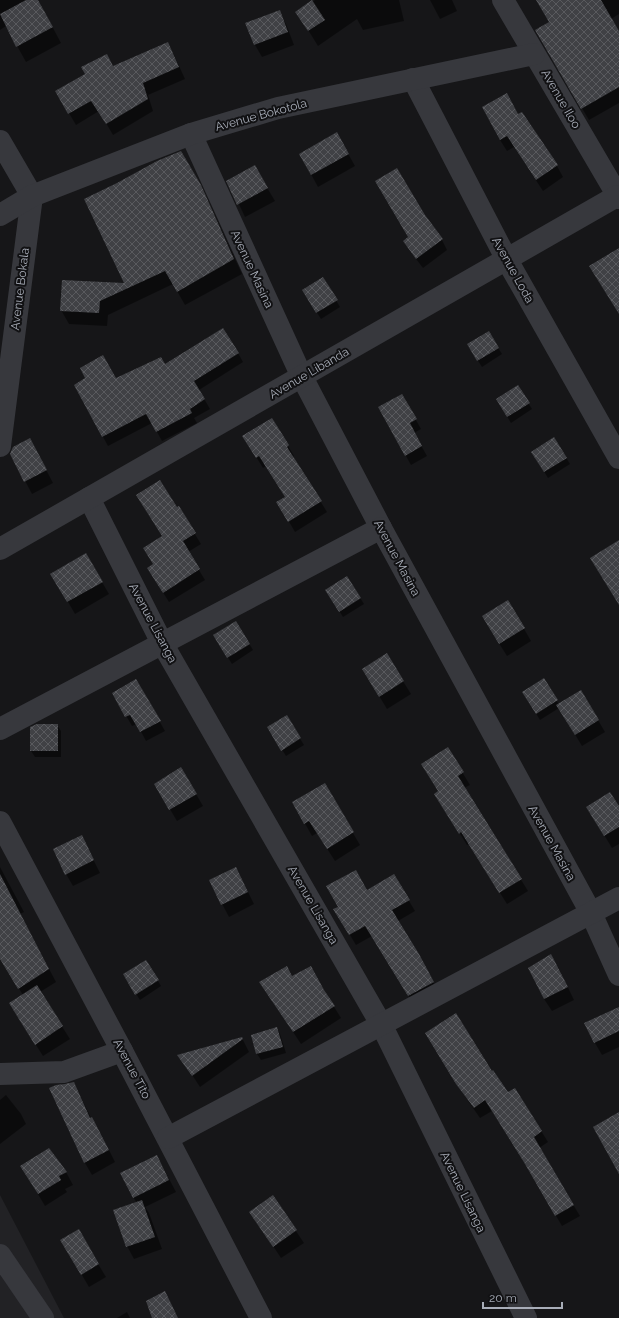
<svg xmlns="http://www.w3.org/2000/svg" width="619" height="1318" viewBox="0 0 619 1318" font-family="Raleway,sans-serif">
  <defs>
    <pattern id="building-cross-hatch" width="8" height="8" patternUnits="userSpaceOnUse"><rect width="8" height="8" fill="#404145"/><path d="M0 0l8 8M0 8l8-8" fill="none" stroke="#595a5e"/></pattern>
  </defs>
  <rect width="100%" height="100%" fill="#161618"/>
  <polygon fill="#222225" points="0,1195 64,1318 0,1318"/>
  <g fill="#0007">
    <polygon points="0,0 38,0 61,43 26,62 6,26 0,30"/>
    <polygon points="315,0 399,0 404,21 363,30 357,19 318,46 297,12"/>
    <polygon points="430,0 452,0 457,11 440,19"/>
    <polygon points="537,0 619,0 619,14 611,19 619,33 619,103 589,120 536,30 550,22"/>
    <polygon points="279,11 286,24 294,45 262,57 255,45 247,24"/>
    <polygon points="168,43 174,55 185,79 148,95 153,111 113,135 99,111 76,125 56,91 87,74 113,67"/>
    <polygon points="518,115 557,166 563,177 543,191 514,147 507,151 500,140"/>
    <polygon points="337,134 355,166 318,187 300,154"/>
    <polygon points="181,152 208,201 242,274 185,305 173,284 108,315 107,326 69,324 61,310 126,284"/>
    <polygon points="254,166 275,201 245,217 228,181"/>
    <polygon points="424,216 442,240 447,250 423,268 410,251 410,237"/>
    <polygon points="323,278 340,307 321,319 303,291"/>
    <polygon points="488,332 502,354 482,367 468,345"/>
    <polygon points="238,353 243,362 199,390 210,409 194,418 197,423 162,441 152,423 108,446 75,386 116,379"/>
    <polygon points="518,387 532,409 511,423 497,400"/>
    <polygon points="402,395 421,429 414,433 427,456 411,465 379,408"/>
    <polygon points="272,419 294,456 293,457 327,512 295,532 284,513 286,498 266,466 263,468 250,447"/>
    <polygon points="554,438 570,464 548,478 532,452"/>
    <polygon points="30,439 53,483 32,494 11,454"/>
    <polygon points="178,507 201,544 188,552 205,580 169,602 154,578 154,564 176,508"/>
    <polygon points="86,555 109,594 75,614 52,574"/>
    <polygon points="347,577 364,604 343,617 326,590"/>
    <polygon points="508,601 531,641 507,656 490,629"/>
    <polygon points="236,622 253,650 232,664 214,635"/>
    <polygon points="386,654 411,694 387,709 370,681"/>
    <polygon points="136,680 165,731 146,741 137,724 132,726 113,693"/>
    <polygon points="544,680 559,705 598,720 605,732 582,746 559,708 540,720 523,692"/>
    <polygon points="286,716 304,745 286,756 268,727"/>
    <polygon points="57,725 61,731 61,757 35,757 31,751"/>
    <polygon points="448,749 470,785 464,788 528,891 507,904 469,844 467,845 443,806 439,792"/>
    <polygon points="155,784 196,794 203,806 177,821"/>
    <polygon points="324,784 360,845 335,861 317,833 312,836 293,802"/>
    <polygon points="619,808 619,844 612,848 595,820"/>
    <polygon points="88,849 100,873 73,886 66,874"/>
    <polygon points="0,867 24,912 20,914 56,982 40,992 70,1039 43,1056 10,1004 23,995 0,958"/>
    <polygon points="394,876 415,911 398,921 425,966 439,993 415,1006 372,936 356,945 335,910"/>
    <polygon points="242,880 254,904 229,917 210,881"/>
    <polygon points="146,961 161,986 140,1000 124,975"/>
    <polygon points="558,967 574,1000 552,1011 544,999"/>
    <polygon points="292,977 326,994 341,1018 301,1044 268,994"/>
    <polygon points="619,1013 619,1047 602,1055 595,1043"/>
    <polygon points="277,1028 280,1034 286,1053 261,1060 257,1054 252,1035"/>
    <polygon points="242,1038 249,1052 200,1087 179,1055"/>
    <polygon points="432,1044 491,1073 507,1093 515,1089 548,1142 539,1148 580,1216 562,1226 532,1175 492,1111 480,1118 464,1095"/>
    <polygon points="74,1083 92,1120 70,1127"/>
    <polygon points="6,1095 21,1114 26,1124 0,1144 0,1100"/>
    <polygon points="101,1134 115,1162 92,1175 85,1163 72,1135"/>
    <polygon points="49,1150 66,1172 73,1185 65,1189 67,1192 45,1206 29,1179"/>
    <polygon points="157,1156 176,1192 145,1207 149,1213 162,1249 134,1259 127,1246 137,1203 133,1197"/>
    <polygon points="273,1197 304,1243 281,1258 251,1213"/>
    <polygon points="78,1231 106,1277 89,1287 62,1241"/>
    <polygon points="127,1312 130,1318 117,1318"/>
  </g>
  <g fill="url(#building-cross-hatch)">
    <polygon points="26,0 38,0 53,27 16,47 0,14"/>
    <polygon points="312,0 325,20 308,31 295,12"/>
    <polygon points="536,0 601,0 619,31 619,87 581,109 535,30 549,22"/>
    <polygon points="280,10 288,32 254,45 245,23"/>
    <polygon points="168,42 179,67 143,83 148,99 106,124 91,101 68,114 55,91 85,74 81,67 107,54 113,66"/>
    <polygon points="507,93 518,114 522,112 558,165 536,180 507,136 500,140 482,107"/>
    <polygon points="337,132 349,154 311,175 299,154"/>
    <polygon points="181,151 201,185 234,259 177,292 165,271 100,301 99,313 60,311 62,280 124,283 84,199 117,183 157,161"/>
    <polygon points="255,165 268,188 237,205 226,181"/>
    <polygon points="397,168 425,215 443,239 416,259 403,241 408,237 375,181"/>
    <polygon points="619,248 619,314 589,266"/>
    <polygon points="323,277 338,300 316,313 302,290"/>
    <polygon points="223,328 239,353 194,381 205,399 190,409 192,413 156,432 146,414 102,437 74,385 85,378 80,368 103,355 116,378 161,357 165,364"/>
    <polygon points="489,331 499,348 477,361 467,344"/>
    <polygon points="518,385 530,403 507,417 496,399"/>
    <polygon points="402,394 417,419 410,423 422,446 405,456 378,407"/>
    <polygon points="272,418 289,445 287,447 322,501 288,522 276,502 285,497 259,456 256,458 242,436"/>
    <polygon points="554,437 567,458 544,472 531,452"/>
    <polygon points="30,438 47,470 24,482 10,454 13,447"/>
    <polygon points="160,480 177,507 179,506 196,533 183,541 200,569 163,593 147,568 153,564 143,548 162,536 136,495"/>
    <polygon points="619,540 619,605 590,558"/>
    <polygon points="86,553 103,582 67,602 50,574"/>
    <polygon points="347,576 361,598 339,612 325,590"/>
    <polygon points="508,600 525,628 499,644 482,616"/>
    <polygon points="236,621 250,644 227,658 213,635"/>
    <polygon points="387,653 404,681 379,697 362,669"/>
    <polygon points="544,678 558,700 536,714 522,692"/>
    <polygon points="136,679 161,721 140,732 130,715 125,717 112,693"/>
    <polygon points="581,690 599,720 575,735 556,705"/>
    <polygon points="287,715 301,738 281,751 267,727"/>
    <polygon points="37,724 58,724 58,751 30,751 30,727"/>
    <polygon points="448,747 464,772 458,776 522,879 499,893 461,832 459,834 434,794 438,791 421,764"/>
    <polygon points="181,767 197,794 169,810 154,784"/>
    <polygon points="325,783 354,832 327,849 309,821 304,824 292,802"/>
    <polygon points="610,792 619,806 619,827 604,836 586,807"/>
    <polygon points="82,835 94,860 65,875 53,849"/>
    <polygon points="236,867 248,892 221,905 209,880"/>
    <polygon points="356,870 367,890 394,874 410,900 392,910 419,954 434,982 408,996 365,926 349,935 333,909 338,907 326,886"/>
    <polygon points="0,874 49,969 18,989 0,959"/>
    <polygon points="551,954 568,987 544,999 528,968"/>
    <polygon points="146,960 159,980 135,995 123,974"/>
    <polygon points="287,966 292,976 311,966 324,990 335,1006 293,1032 259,982"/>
    <polygon points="37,985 63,1026 35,1045 9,1003"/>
    <polygon points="619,1007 619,1031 594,1043 584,1023"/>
    <polygon points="456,1013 492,1071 493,1070 508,1092 515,1088 542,1131 534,1137 574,1205 555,1216 525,1164 485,1100 474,1108 456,1084 425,1033"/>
    <polygon points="277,1027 283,1047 256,1054 251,1035"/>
    <polygon points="242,1037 243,1039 192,1076 177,1055"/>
    <polygon points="74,1082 90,1118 92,1117 109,1150 84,1163 49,1088 56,1085 65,1084"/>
    <polygon points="619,1112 619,1174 593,1127"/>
    <polygon points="49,1148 67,1172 59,1176 61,1180 38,1194 20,1166"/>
    <polygon points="157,1155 169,1180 133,1198 120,1173"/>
    <polygon points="273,1195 297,1230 273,1247 249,1212"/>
    <polygon points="142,1200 155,1237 126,1247 113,1210"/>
    <polygon points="79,1229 99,1264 81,1275 60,1240"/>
    <polygon points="165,1291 178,1318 152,1318 146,1301"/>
  </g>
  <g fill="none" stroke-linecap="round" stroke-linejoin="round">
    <g stroke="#37383d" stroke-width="22">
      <polyline points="503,0 619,198"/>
      <polyline points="413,79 507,260 619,458"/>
      <polyline points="191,134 302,377 381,528 591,913 619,975"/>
      <polyline points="0,141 32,196 0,446"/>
      <polyline points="0,215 32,196 191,134 278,108 534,54"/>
      <polyline points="89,498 162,643 381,1024 526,1318"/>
      <polyline points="0,549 617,196"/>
      <polyline points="0,729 381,528"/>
      <polyline points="0,822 122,1051 261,1318"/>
      <polyline points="0,1074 64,1072 122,1051"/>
      <polyline points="168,1138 619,898"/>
      <polyline points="0,1255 43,1318"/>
    </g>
  </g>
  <g text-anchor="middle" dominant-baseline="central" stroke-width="4" stroke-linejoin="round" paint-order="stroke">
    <g font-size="12" fill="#a8adb8" stroke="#111113">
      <text transform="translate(561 99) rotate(60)">Avenue Iloo</text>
      <text transform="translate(261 115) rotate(-15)">Avenue Bokotola</text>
      <text transform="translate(252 269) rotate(65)">Avenue Masina</text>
      <text transform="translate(513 270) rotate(61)">Avenue Loda</text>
      <text transform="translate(20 289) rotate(-83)">Avenue Bokala</text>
      <text transform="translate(309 373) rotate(-30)">Avenue Libanda</text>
      <text transform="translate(397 558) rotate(62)">Avenue Masina</text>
      <text transform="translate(153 623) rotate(62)">Avenue Lisanga</text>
      <text transform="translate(552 843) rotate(61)">Avenue Masina</text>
      <text transform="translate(313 905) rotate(60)">Avenue Lisanga</text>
      <text transform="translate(132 1069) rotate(62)">Avenue Tito</text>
      <text transform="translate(463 1192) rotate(64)">Avenue Lisanga</text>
    </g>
  </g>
  <path d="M483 1302v6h79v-6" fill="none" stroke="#a8adb8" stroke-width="2"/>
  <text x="489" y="1302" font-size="12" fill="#a8adb8" stroke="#111113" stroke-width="3" paint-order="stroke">20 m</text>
</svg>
